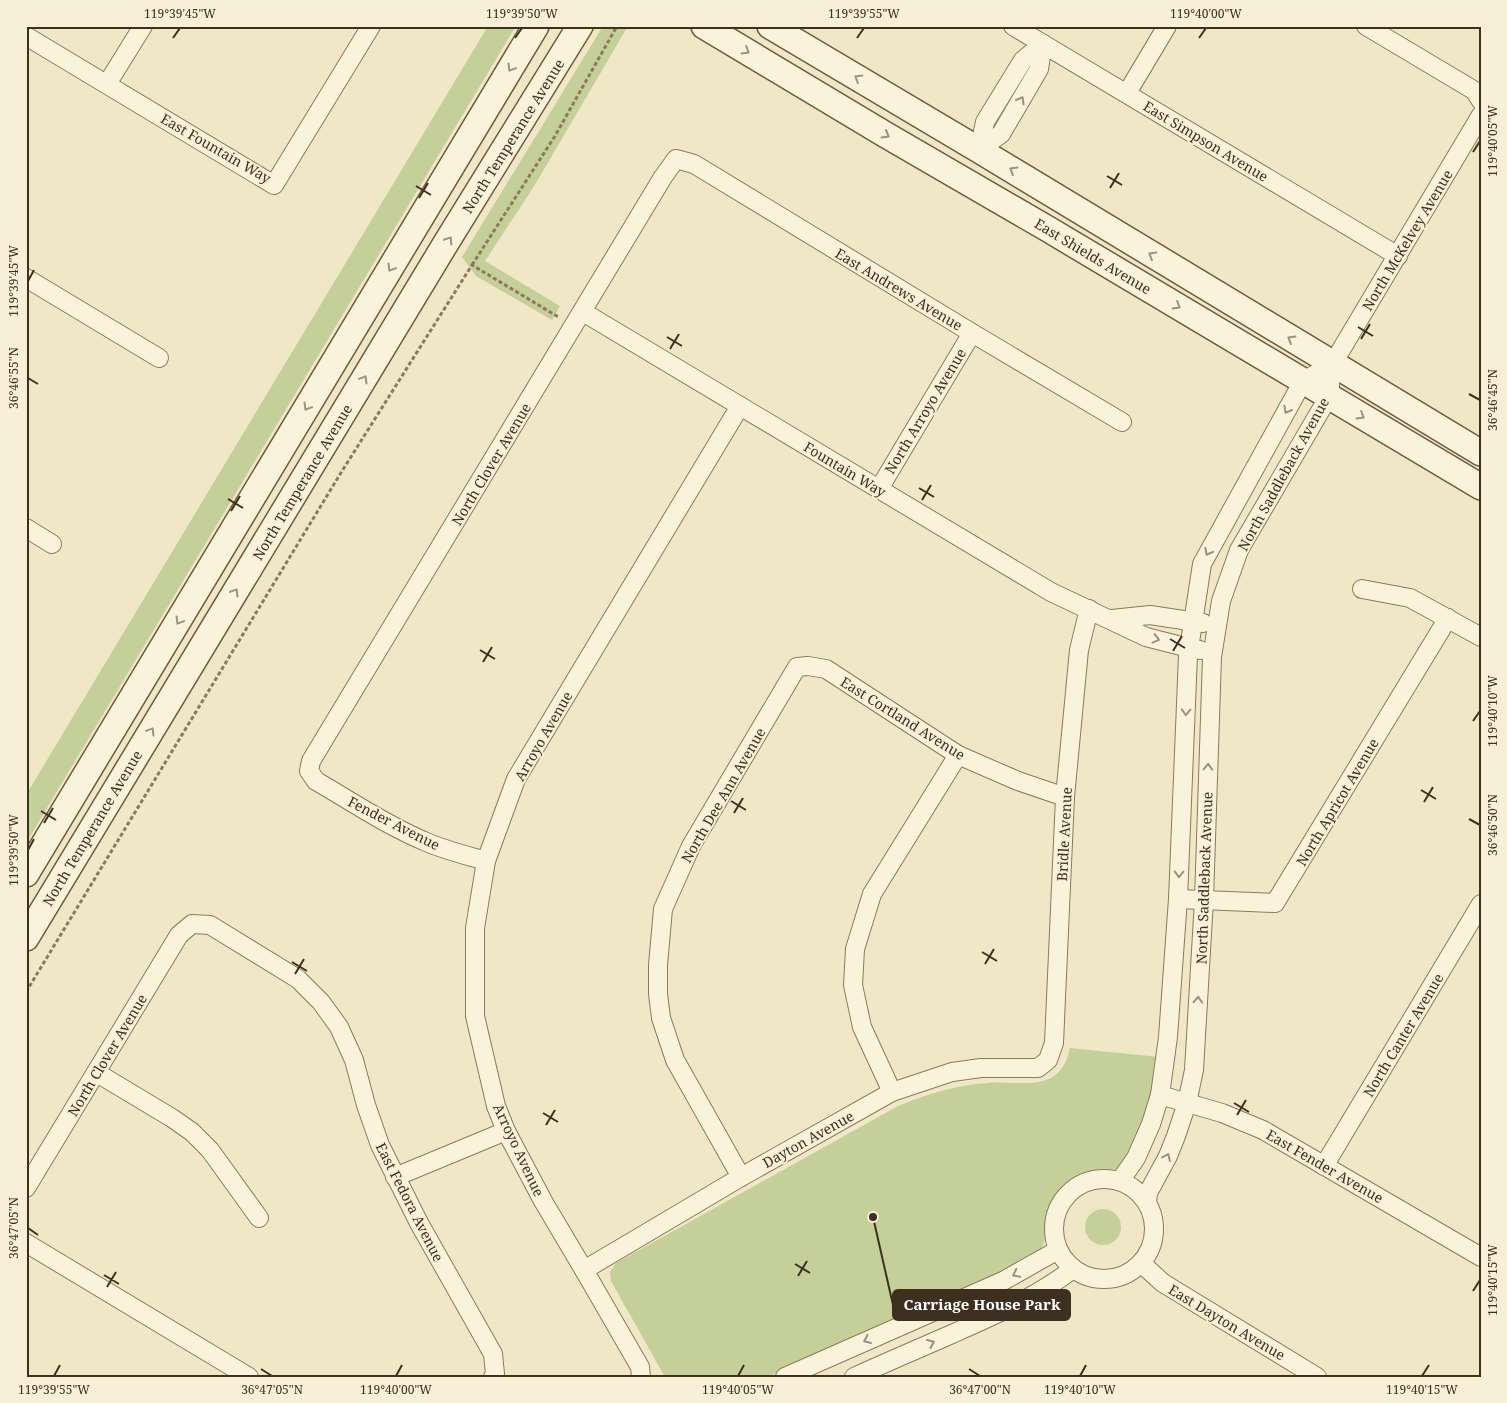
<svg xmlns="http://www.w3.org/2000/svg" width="1507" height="1403" viewBox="0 0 1507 1403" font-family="'Noto Serif',serif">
  <rect width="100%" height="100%" fill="#f0e7c7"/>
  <g fill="#c5cf9a">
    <polygon points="488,26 516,26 26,843 26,795"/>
    <polygon points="603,26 628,26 533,188 485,261 560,306 552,320 476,276 462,257"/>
    <path d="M1070,1048L1159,1057C1157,1068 1156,1081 1153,1091C1149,1106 1131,1165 1116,1169C1108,1171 1100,1169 1093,1170C1078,1174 1064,1183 1055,1195C1039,1217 1053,1238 1037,1255L969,1287L767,1377H665L611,1281L610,1272L616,1263L898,1106C927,1094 956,1085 988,1083C1005,1081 1029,1086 1046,1080C1061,1075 1067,1062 1070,1048Z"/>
    <circle cx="1103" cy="1227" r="18"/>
  </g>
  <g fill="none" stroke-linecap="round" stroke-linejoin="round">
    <g stroke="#8d795c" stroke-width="20">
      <g id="street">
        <polyline points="1013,26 1398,256"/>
        <polyline points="1366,26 1475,91 1481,101"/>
        <polyline points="26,36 274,185 371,26"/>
        <polyline points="107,84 143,26"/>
        <polyline points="1127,93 1167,26"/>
        <polyline points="979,150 1001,134 1039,69 1043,44"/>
        <polyline points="979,150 985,122 1023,60 1043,44"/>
        <polyline points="26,278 159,358"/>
        <polyline points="583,312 1051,592 1146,637 1189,648 1200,650"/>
        <polyline points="879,489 972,333"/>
        <polyline points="26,528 52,544"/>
        <polyline points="1362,589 1410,598 1481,637"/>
        <polyline points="1112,619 1150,615 1203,623"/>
        <path d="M486,861C465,855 444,850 424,841C386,825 351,801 316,781L309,771L311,761L663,177L676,159L694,164L972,333L1122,422"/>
        <polyline points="1178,899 1275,903 1448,618"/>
        <polyline points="97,1073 172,1118 192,1132 210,1150 259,1218"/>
        <polyline points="892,1092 862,1027 853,985 855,949 872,894 958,755"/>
        <polyline points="1160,1095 1222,1113 1263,1130 1481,1257"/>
        <polyline points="1324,1166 1481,904"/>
        <polyline points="395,1177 506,1131"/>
        <polyline points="741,1177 675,1060 661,1018 658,994 658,965 663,909 691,846 797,667 808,666 826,669 958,755 1018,781 1065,797"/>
        <circle cx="1104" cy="1229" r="50"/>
        <polyline points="1120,1181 1136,1158 1151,1124 1160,1095 1168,1037 1178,899 1188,655 1202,564 1303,381 1332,365"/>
        <polyline points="26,1188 179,935 192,924 210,925 298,979 321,1002 339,1027 354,1060 366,1105 380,1145 419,1223 493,1354 495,1374 493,1377"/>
        <polyline points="1147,1202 1148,1193 1168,1156 1176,1136 1187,1103 1194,1070 1204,900 1212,657 1221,601 1239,550 1329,396 1332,365 1481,115"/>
        <polyline points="26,1243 249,1377"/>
        <polyline points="1141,1263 1163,1283 1317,1377"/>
        <polyline points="584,1270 741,1177 892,1092 952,1072 981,1068 1038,1068 1048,1060 1054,1043 1065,797 1079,650 1089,609"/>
        <polyline points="641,1377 640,1367 584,1270 543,1201 506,1131 496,1106 475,1016 475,928 486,861 516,779 740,406"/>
        <polyline points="785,1377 1003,1281 1058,1250"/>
        <path d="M854,1377C887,1362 920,1348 952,1334C995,1315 1036,1297 1073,1269"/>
      </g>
    </g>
    <g stroke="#6f5a3f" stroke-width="28">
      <g id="secondary">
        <polyline points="704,26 886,135 1048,229 1481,487"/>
        <polyline points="770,26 979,150 1481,453"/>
        <polyline points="26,874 536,26"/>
        <polyline points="26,938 446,243 580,26"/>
      </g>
    </g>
    <g stroke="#8d795c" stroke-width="3" stroke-dasharray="4 2.5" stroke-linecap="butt">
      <polyline points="472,265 555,136 617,26"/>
      <polyline points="26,992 342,471 472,265 560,318"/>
    </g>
    <use href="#street" stroke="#faf3db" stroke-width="18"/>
    <use href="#secondary" stroke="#faf3db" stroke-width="25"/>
  </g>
  <defs><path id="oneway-chevron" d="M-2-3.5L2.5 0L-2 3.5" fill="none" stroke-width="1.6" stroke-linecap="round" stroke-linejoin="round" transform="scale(1.25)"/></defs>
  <g stroke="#9c927e">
    <use href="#oneway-chevron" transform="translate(746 51) rotate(31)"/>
    <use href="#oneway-chevron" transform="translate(511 68) rotate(121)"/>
    <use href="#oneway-chevron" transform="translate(858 78) rotate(-149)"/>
    <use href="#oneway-chevron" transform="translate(1021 100) rotate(-60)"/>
    <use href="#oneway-chevron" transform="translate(886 135) rotate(30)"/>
    <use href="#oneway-chevron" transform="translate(1013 170) rotate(-149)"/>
    <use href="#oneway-chevron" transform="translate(449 240) rotate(-58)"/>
    <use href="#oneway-chevron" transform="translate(1152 255) rotate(-149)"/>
    <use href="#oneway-chevron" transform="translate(391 268) rotate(121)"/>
    <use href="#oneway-chevron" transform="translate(1177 306) rotate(31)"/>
    <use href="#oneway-chevron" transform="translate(1291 339) rotate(-149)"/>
    <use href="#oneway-chevron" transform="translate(364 379) rotate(-59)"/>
    <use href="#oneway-chevron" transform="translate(307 407) rotate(121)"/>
    <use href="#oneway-chevron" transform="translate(1287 410) rotate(120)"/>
    <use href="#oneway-chevron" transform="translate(1361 416) rotate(31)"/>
    <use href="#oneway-chevron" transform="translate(1208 552) rotate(118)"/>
    <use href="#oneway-chevron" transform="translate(235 592) rotate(-59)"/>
    <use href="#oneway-chevron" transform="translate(179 621) rotate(121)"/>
    <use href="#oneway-chevron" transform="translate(1156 639) rotate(15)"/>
    <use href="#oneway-chevron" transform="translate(1186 712) rotate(92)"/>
    <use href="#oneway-chevron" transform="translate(151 731) rotate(-59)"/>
    <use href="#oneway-chevron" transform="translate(1208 767) rotate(-88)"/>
    <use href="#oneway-chevron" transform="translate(1179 874) rotate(92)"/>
    <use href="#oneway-chevron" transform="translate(1198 1000) rotate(-87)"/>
    <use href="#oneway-chevron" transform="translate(1167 1157) rotate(-65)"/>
    <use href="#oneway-chevron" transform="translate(1016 1274) rotate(153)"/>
    <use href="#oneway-chevron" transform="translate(867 1340) rotate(156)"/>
    <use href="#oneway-chevron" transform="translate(931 1343) rotate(-24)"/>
  </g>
  <path fill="none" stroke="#3d3020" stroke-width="2" d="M173,38L180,28M515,38L522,28M857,38L864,28M1199,38L1206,28M1473,152L1480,141M1107,176L1122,185M416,186L431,195M1110,188L1119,173M419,198L428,183M28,281L34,270M1358,327L1373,336M667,337L682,346M1361,339L1370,324M670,349L679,334M28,378L38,384M1469,394L1480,400M919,488L934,497M228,499L243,508M922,500L931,485M231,511L240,496M1170,639L1185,648M480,650L495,659M1173,651L1182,636M483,662L492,647M1473,721L1480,711M1421,790L1436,799M731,801L746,810M1424,802L1433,787M41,811L56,820M734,813L743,798M1469,819L1480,825M44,823L53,808M28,850L34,839M982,952L997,961M292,962L307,971M985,964L994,949M295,974L304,959M1234,1103L1249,1112M543,1113L558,1122M1237,1115L1246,1100M546,1125L555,1110M28,1228L38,1235M795,1264L810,1273M104,1275L119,1284M798,1276L807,1261M107,1287L116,1272M1473,1291L1480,1280M261,1369L272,1376M969,1369L980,1376M54,1376L60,1365M396,1376L402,1365M738,1376L744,1365M1080,1376L1086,1365M1422,1376L1429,1365"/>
  <g text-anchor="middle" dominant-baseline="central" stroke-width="4" stroke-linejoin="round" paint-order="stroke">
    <g font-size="14" fill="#3d3020" stroke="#f7f0d7">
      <text transform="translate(513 136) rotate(-58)">North Temperance Avenue</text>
      <text transform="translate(1206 141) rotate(31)">East Simpson Avenue</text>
      <text transform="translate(216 148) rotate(30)">East Fountain Way</text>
      <text transform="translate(1407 240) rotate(-59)">North McKelvey Avenue</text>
      <text transform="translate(1093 256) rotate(31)">East Shields Avenue</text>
      <text transform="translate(899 289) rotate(31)">East Andrews Avenue</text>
      <text transform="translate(925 411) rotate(-59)">North Arroyo Avenue</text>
      <text transform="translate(491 464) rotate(-59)">North Clover Avenue</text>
      <text transform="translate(845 469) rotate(31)">Fountain Way</text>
      <text transform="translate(1283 474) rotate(-61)">North Saddleback Avenue</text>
      <text transform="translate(302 482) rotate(-59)">North Temperance Avenue</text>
      <text transform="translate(903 718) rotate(32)">East Cortland Avenue</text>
      <text transform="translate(543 736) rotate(-60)">Arroyo Avenue</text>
      <text transform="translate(723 795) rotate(-60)">North Dee Ann Avenue</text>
      <text transform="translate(1337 802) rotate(-59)">North Apricot Avenue</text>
      <text transform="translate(394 823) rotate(27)">Fender Avenue</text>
      <text transform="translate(92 828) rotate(-59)">North Temperance Avenue</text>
      <text transform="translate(1064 834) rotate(-87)">Bridle Avenue</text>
      <text transform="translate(1204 878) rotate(-88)">North Saddleback Avenue</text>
      <text transform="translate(1403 1035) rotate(-59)">North Canter Avenue</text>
      <text transform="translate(107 1055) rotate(-59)">North Clover Avenue</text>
      <text transform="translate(808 1139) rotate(-29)">Dayton Avenue</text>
      <text transform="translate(519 1150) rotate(65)">Arroyo Avenue</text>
      <text transform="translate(1325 1166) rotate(30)">East Fender Avenue</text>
      <text transform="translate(410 1202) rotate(63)">East Fedora Avenue</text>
      <text transform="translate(1227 1322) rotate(31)">East Dayton Avenue</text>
    </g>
  </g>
  <path fill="none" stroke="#3d3020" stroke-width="2" d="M873 1217L893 1305"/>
  <circle fill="#3d3020" stroke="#f7f0d7" stroke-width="2" cx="873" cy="1217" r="5"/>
  <rect fill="#3d3020" stroke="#3d3020" stroke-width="2" x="893" y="1290" width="177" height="30" rx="5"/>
  <g font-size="15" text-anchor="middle" font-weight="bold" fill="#fff">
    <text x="982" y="1310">Carriage House Park</text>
  </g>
  <rect width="1507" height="1403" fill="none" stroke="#f7f0d7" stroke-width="55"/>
  <rect x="28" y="28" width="1452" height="1348" fill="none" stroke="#3d3020" stroke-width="2"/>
  <g font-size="12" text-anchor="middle" fill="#3d3020">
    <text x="180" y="18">119°39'45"W</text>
    <text x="522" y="18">119°39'50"W</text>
    <text x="864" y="18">119°39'55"W</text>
    <text x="1206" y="18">119°40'00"W</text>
    <text transform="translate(1493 141) rotate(-90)" y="4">119°40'05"W</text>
    <text transform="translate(14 281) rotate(-90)" y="4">119°39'45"W</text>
    <text transform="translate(14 378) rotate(-90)" y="4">36°46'55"N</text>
    <text transform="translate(1493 400) rotate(-90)" y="4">36°46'45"N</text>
    <text transform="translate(1493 711) rotate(-90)" y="4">119°40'10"W</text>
    <text transform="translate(1493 825) rotate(-90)" y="4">36°46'50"N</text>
    <text transform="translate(14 850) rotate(-90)" y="4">119°39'50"W</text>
    <text transform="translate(14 1228) rotate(-90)" y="4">36°47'05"N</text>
    <text transform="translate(1493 1280) rotate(-90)" y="4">119°40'15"W</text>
    <text x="54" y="1394">119°39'55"W</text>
    <text x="272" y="1394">36°47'05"N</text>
    <text x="396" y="1394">119°40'00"W</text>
    <text x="738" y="1394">119°40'05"W</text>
    <text x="980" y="1394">36°47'00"N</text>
    <text x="1080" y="1394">119°40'10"W</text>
    <text x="1422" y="1394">119°40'15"W</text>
  </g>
</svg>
